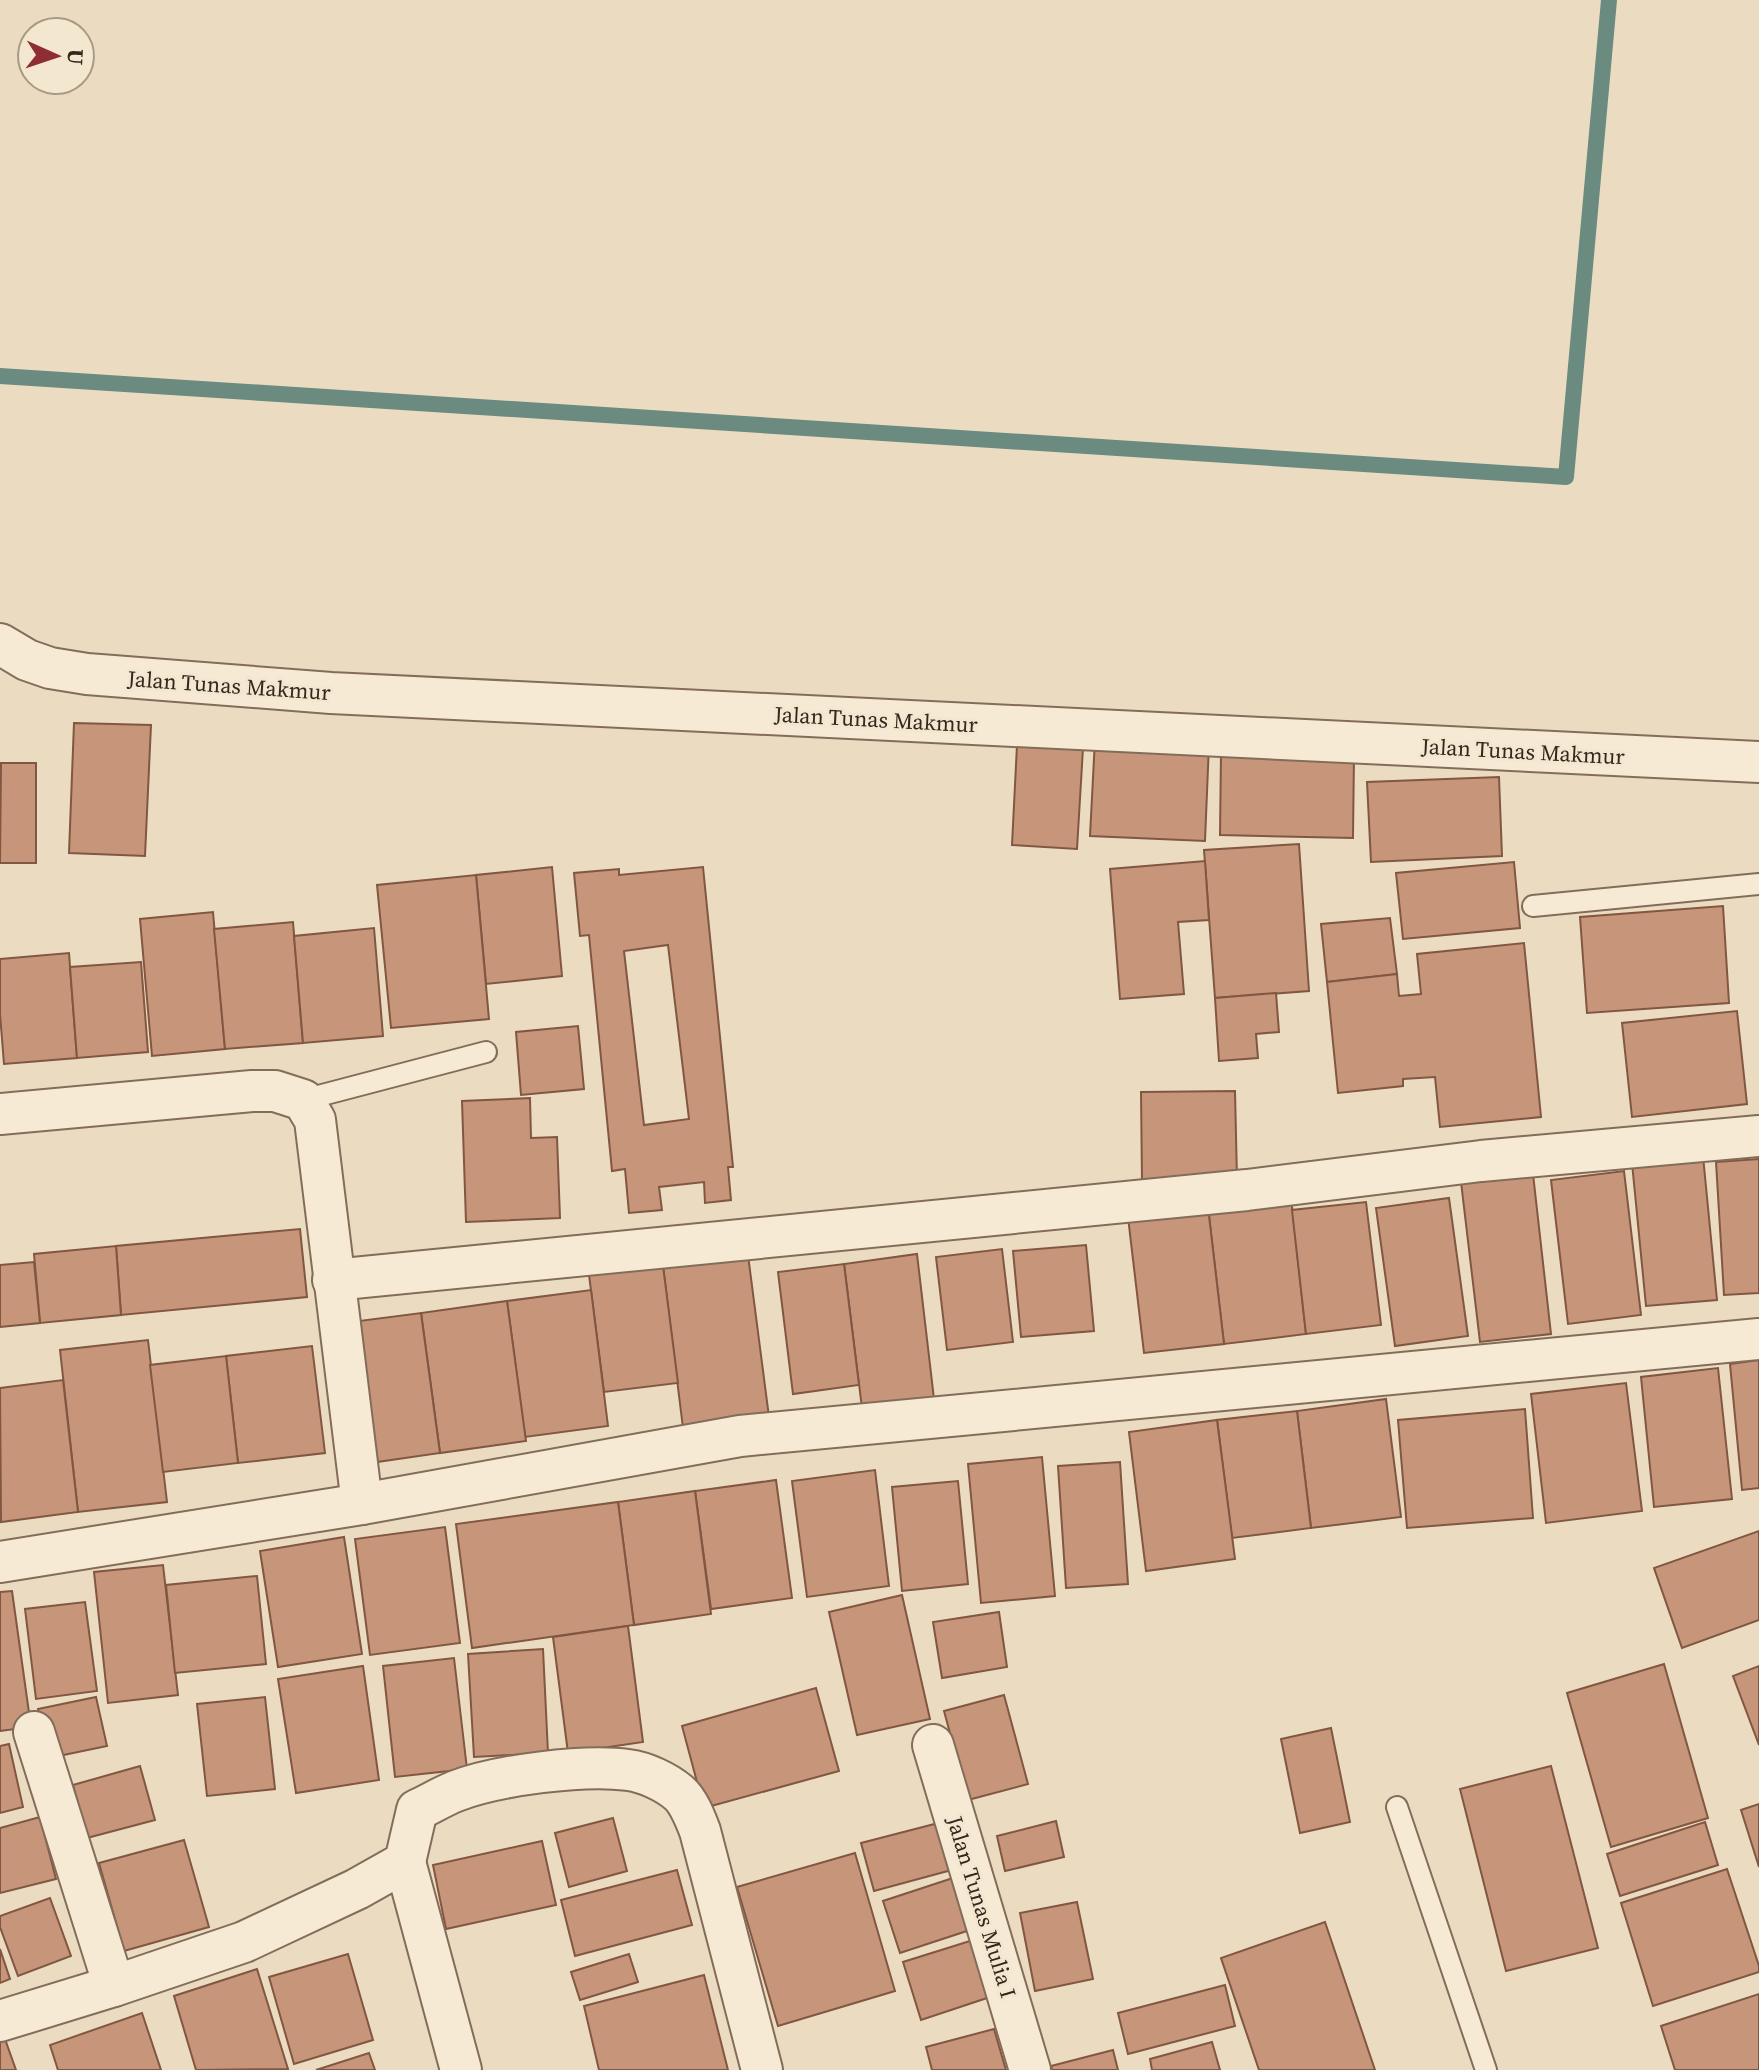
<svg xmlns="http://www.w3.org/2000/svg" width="1759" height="2070" viewBox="0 0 1759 2070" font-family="'Source Serif 4',serif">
  <rect width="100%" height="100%" fill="#ebdcc1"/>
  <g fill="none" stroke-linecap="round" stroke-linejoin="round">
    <polyline stroke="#6b8b81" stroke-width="16" points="0,376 1566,477 1609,0"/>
  </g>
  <g fill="#c79579" stroke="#815741" stroke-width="2" fill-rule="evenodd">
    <polygon points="74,723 151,725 145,856 69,853"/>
    <polygon points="1095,739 1209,744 1205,841 1090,836"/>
    <polygon points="1017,745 1083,748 1077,849 1012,845"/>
    <polygon points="1221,753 1354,755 1353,838 1220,835"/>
    <polygon points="1,763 36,763 36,863 0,863"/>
    <polygon points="1499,777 1502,856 1371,862 1367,782"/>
    <polygon points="1299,844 1309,991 1215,998 1204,850"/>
    <polygon points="1205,861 1209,920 1178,922 1184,994 1120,999 1110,869"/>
    <polygon points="1514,862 1520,928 1403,939 1396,873"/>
    <polygon points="552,867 562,976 486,984 476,875"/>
    <path d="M703,867L733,1167H728L731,1200L705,1203L704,1182L659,1187L662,1210L629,1213L625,1169L612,1171L589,935L580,936L574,873L619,869V875ZM668,945L689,1119L644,1125L624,951Z"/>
    <polygon points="476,875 489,1019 391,1028 377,885"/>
    <polygon points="1723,906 1729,1003 1587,1013 1580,917"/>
    <polygon points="213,912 225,1049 152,1056 140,919"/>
    <polygon points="1390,918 1397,974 1327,982 1321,924"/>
    <polygon points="293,922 303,1043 225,1049 214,929"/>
    <polygon points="374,928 383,1036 303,1043 294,936"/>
    <polygon points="1524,943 1541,1117 1440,1127 1435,1077 1403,1079 1403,1086 1338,1093 1327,982 1397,974 1399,996 1421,994 1417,954"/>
    <polygon points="69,953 77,1058 4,1064 0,1014 0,959"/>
    <polygon points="141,962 148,1052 77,1058 70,967"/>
    <polygon points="1276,993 1279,1032 1256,1034 1258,1058 1219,1061 1215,998"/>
    <polygon points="1737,1011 1747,1104 1632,1117 1622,1023"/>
    <polygon points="578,1026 584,1089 521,1095 516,1032"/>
    <polygon points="1235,1091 1237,1179 1142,1181 1141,1092"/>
    <polygon points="530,1098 531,1138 557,1137 560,1218 466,1222 462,1101"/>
    <polygon points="1703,1156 1717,1300 1646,1306 1632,1163"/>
    <polygon points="1759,1159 1759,1293 1724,1295 1716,1162"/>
    <polygon points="1624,1171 1641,1315 1568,1324 1551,1180"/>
    <polygon points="1533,1174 1551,1334 1480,1342 1461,1182"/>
    <polygon points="1291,1197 1306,1334 1224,1344 1208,1207"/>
    <polygon points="1449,1198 1468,1336 1395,1346 1376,1208"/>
    <polygon points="1366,1202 1381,1325 1306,1334 1292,1210"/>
    <polygon points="1208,1207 1224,1344 1144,1353 1128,1217"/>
    <polygon points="300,1229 307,1297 121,1315 116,1246"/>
    <polygon points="1086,1245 1094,1331 1021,1337 1013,1251"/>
    <polygon points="116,1246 121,1315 40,1323 34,1254"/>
    <polygon points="1002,1249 1013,1342 947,1350 936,1257"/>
    <polygon points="917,1254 934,1399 862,1408 844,1264"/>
    <polygon points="748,1255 769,1417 683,1428 663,1266"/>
    <polygon points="34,1262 40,1323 0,1327 0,1265"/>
    <polygon points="844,1264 859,1385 793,1394 778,1272"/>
    <polygon points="663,1266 678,1383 604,1392 589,1275"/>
    <polygon points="591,1290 608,1426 525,1437 507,1301"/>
    <polygon points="507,1301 526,1441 440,1453 421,1313"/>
    <polygon points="421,1313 440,1453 370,1463 351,1322"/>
    <polygon points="148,1340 167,1502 78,1512 60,1350"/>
    <polygon points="312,1346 325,1453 238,1463 226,1356"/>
    <polygon points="226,1356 238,1463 163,1472 150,1365"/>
    <polygon points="1759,1360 1759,1488 1742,1490 1730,1364"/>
    <polygon points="1718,1368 1732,1499 1654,1507 1641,1377"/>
    <polygon points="63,1380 78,1512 1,1522 0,1388"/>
    <polygon points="1626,1383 1642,1511 1546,1523 1531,1394"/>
    <polygon points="1386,1399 1401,1517 1311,1528 1297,1411"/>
    <polygon points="1525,1409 1533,1518 1407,1528 1398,1420"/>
    <polygon points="1297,1411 1311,1528 1232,1538 1217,1420"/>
    <polygon points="1217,1420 1235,1559 1146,1571 1129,1432"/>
    <polygon points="1042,1457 1055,1596 981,1603 968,1464"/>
    <polygon points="1120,1462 1128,1584 1066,1588 1058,1466"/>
    <polygon points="875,1470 889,1586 807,1597 792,1481"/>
    <polygon points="776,1480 792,1598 711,1609 695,1491"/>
    <polygon points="958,1481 968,1584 902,1591 892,1487"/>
    <polygon points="695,1491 711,1614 634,1625 618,1502"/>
    <polygon points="618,1502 634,1625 472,1648 456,1524"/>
    <polygon points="445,1527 460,1643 370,1655 355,1539"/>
    <polygon points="1759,1531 1759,1620 1682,1648 1654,1568"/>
    <polygon points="344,1537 362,1654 278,1667 260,1551"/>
    <polygon points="163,1565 178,1695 108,1703 94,1572"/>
    <polygon points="257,1576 266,1664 175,1673 166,1585"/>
    <polygon points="12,1591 31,1727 0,1731 0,1592"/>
    <polygon points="902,1595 930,1719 857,1735 829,1612"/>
    <polygon points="85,1602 97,1691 36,1699 25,1609"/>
    <polygon points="999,1612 1007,1667 942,1678 933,1622"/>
    <polygon points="628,1626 643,1742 568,1753 553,1637"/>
    <polygon points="543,1649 548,1753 474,1757 468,1654"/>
    <polygon points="454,1658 467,1769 395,1777 383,1666"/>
    <polygon points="1664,1664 1708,1818 1611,1847 1567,1693"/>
    <polygon points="363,1666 379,1780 296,1793 278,1679"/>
    <polygon points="1759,1666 1759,1745 1733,1676"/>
    <polygon points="816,1688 839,1771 704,1808 682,1726"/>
    <polygon points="1004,1695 1028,1784 968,1800 944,1711"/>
    <polygon points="96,1697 107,1746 49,1758 38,1709"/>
    <polygon points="265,1697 275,1789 207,1796 197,1704"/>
    <polygon points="1331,1728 1350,1822 1300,1833 1281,1739"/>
    <polygon points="9,1744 23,1807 0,1813 0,1746"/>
    <polygon points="140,1766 155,1820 87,1838 73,1785"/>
    <polygon points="1551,1766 1598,1948 1506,1971 1460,1789"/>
    <polygon points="1759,1804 1759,1867 1741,1810"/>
    <polygon points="40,1817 56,1879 0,1893 0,1828"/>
    <polygon points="613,1818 627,1871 569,1887 555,1833"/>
    <polygon points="946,1821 959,1868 874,1891 861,1843"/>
    <polygon points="1056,1821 1064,1857 1005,1871 997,1836"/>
    <polygon points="1705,1822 1718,1865 1620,1896 1607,1854"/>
    <polygon points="184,1840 209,1927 124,1951 99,1863"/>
    <polygon points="542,1841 556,1905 446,1929 433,1865"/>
    <polygon points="855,1853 895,1991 778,2026 737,1887"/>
    <polygon points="1727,1869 1759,1966 1759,1972 1653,2006 1621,1903"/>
    <polygon points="677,1870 692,1925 575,1956 561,1900"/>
    <polygon points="962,1875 979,1927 900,1953 883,1901"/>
    <polygon points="50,1898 71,1956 18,1976 0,1927 0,1916"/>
    <polygon points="1077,1902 1093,1979 1035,1991 1020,1913"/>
    <polygon points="1325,1922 1375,2070 1259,2070 1221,1958"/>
    <polygon points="973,1940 990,1997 921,2020 903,1962"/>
    <polygon points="0,1949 10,1979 0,1983"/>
    <polygon points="348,1954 373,2040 294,2064 269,1977"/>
    <polygon points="629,1954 638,1982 580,2000 571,1972"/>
    <polygon points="257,1969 288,2069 196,2070 174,1996"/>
    <polygon points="704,1975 728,2070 599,2070 584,2006"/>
    <polygon points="1225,1985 1235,2026 1128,2054 1118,2013"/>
    <polygon points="1759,1994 1759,2070 1675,2070 1661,2026"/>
    <polygon points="142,2013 161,2070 58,2070 50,2045"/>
    <polygon points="994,2029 1006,2070 932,2070 926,2047"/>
    <polygon points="5,2039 16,2070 0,2070 0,2040"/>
    <polygon points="1212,2042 1220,2070 1152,2070 1150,2059"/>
    <polygon points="1113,2050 1118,2070 1052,2070 1051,2066"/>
    <polygon points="369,2053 375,2070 316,2070"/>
  </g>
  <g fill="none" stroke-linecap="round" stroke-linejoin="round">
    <g stroke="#836d5a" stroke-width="24">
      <g id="lane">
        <polyline points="1533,906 1759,884"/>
        <polyline points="303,1100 486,1052"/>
        <polyline points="1397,1807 1486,2070"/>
      </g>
    </g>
    <g stroke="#836d5a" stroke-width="44">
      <g id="street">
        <polyline points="0,644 27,660 50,668 87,674 331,693 1759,762"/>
        <polyline points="0,1114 252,1091 275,1091 303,1100 315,1120 362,1504"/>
        <polyline points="333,1280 1247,1190 1481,1161 1759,1136"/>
        <polyline points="0,1562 362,1504 740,1436 1759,1339"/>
        <polyline points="34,1732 114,1986"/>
        <polyline points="933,1745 1030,2070"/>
        <polyline points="405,1862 461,2070"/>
        <path d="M0,2021L114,1986L244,1942L357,1889L405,1862L417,1810C430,1804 443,1796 456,1791C498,1775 584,1764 628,1770C645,1772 666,1782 679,1793C689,1802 695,1818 700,1831L762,2070"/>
      </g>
    </g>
    <use href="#lane" stroke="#f6ead4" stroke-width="20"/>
    <use href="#street" stroke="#f6ead4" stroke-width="40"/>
  </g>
  <g text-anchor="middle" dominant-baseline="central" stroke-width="6" stroke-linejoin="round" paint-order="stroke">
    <g font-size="22" fill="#34271d" stroke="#f3e7d0">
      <text transform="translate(229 685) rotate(4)">Jalan Tunas Makmur</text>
      <text transform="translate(876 719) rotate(3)">Jalan Tunas Makmur</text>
      <text transform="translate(1523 751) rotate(3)">Jalan Tunas Makmur</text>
      <text transform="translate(982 1907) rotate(73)">Jalan Tunas Mulia I</text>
    </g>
  </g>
  <g transform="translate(56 56) rotate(93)"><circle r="38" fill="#f3e7d0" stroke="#a79a88" stroke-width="2"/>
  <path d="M0-6L14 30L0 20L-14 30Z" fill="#8f2d34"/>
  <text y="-12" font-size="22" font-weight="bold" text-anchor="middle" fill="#34271d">U</text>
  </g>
</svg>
